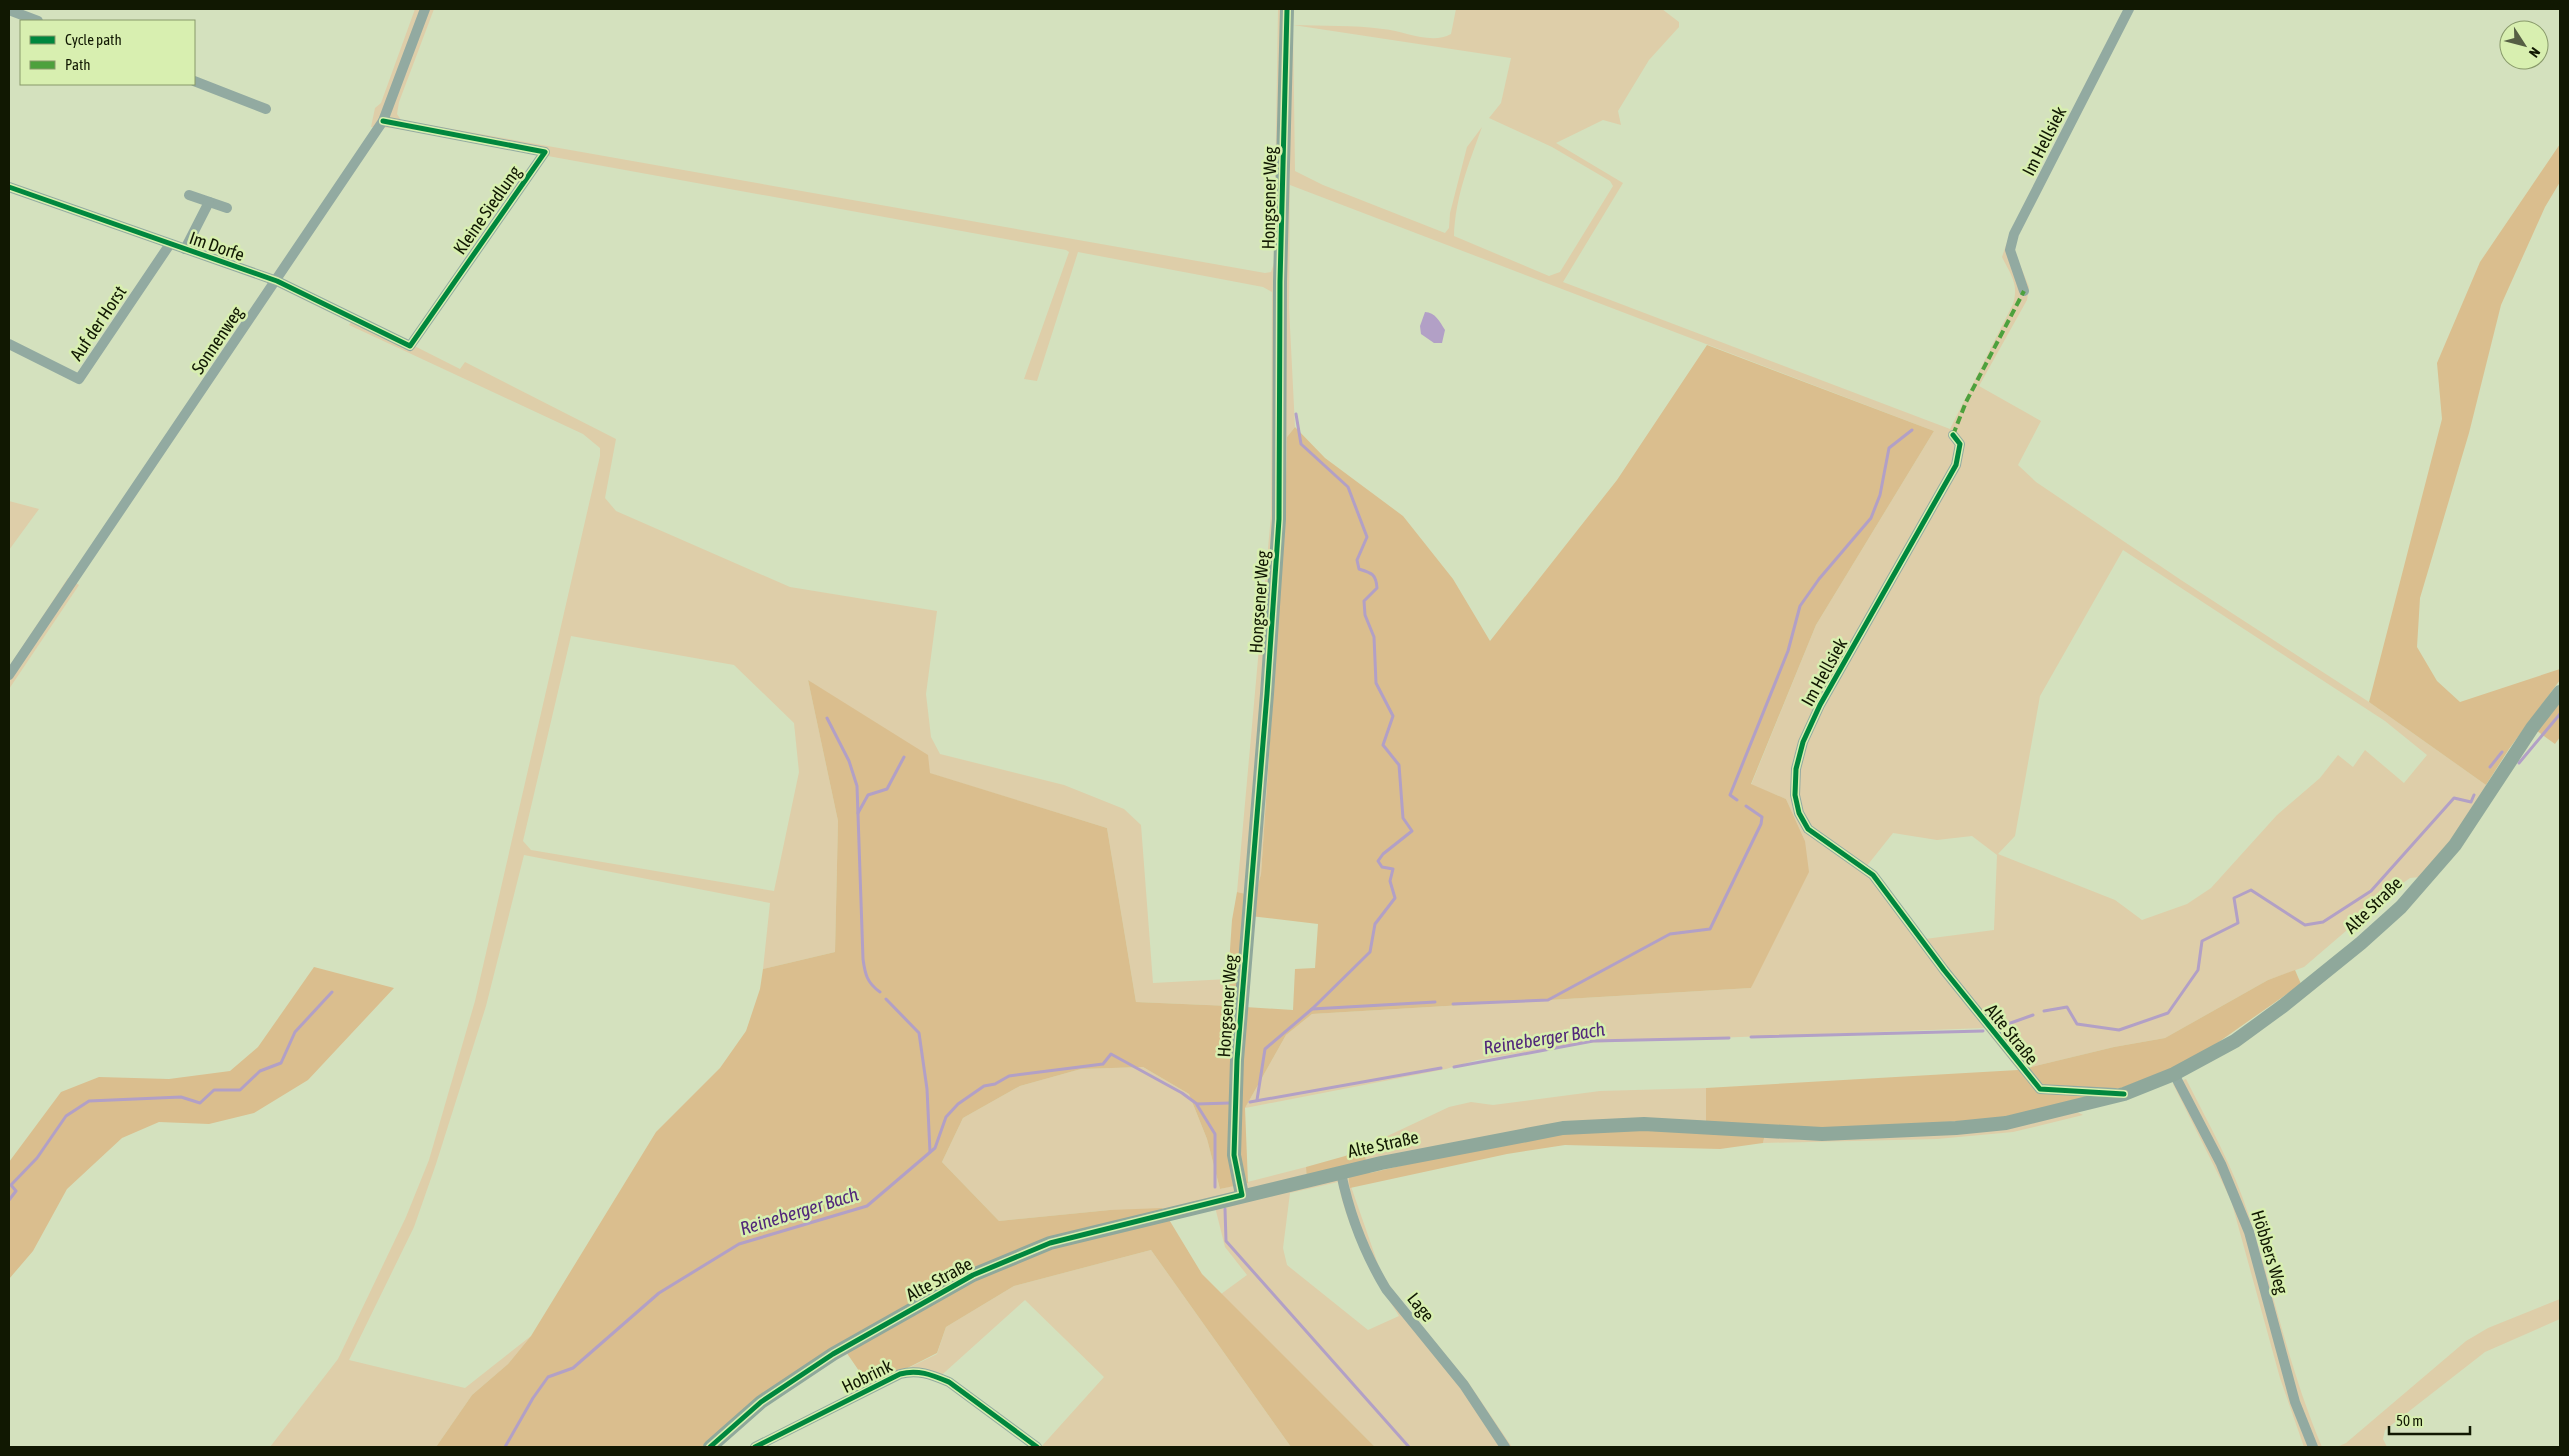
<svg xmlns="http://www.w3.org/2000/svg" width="2569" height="1456" viewBox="0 0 2569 1456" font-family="'Asap Condensed',sans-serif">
  <rect width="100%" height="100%" fill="#d4e1be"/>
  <g fill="#decea9" fill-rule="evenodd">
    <path d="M415,9H434L399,102L397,114L401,120L1265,273L1271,272L1274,263L1278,9H1294L1293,25C1323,26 1354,25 1383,29C1405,31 1431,45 1451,34L1456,9H1662L1679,22V27L1649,60L1618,111L1621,125L1603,120L1556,143L1623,183L1563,282L1950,429L2013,304C2019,284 2011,275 2002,257L2010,233L2017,236L2014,250L2029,287L2027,300L1979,386L2041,421L2018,465L2036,482L2181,580L2369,702L2496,792L2420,877L2410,878L2396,888L2304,967L2268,980L2165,1038L2114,1047L2018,1070L1984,1028L1582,1043L1477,1060L1446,1069L1245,1108L1286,1035L1312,1014L1751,988L1805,841L1786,799L1751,785L1816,625L1934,431L1290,185L1289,307L1295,427L1287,437L1285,518L1261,874L1255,896L1237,892L1271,515L1272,292L1263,287L1078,252L1037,381L1024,379L1069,252L1066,250L394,128L371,127L375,108L381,103ZM1293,25L1511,58L1501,103L1489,118L1552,147L1610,181L1613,186L1560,272L1549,276L1454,236C1455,198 1469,163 1482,127L1467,147L1450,213L1449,228L1445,233L1323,185L1295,171ZM2123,550L2385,721L2427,755L2404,783L2365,750L2353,767L2338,755L2320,778L2277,815L2211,888L2187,904L2142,920L2115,900L1998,854L2015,836L2040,696ZM1893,833L1937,840L1972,836L1997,855L1994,930L1925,939L1866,867Z"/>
    <path d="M355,316L460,369L465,362L616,439L605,498L616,511L790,587L937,611L926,694L931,737L940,754L1064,785L1124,809L1141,825L1153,983L1228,979L1231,1006L1136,1002L1107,828L929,773L808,680L838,821L835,952L763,969L770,903L524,855L486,1006L436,1164L414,1227L349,1360L465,1388L531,1336L508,1364L472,1395L436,1447H270L338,1359L406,1217L429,1160L475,1001L600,456V448L583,434L349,325ZM571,636L734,665L794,723L799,772L774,891L531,850L523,841Z"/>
    <polygon points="9,501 39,509 9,550"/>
    <polygon points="68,578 79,585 9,689 9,667"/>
    <path d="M1143,1067L1189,1094L1207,1139L1220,1189L1306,1167L1307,1183L1347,1175L1379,1267L1391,1288L1468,1382L1512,1447H1375L1221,1294L1247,1275L1225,1247L1215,1207L1165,1217L1110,1210L999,1221L942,1162L963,1118L1020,1086L1081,1069ZM1338,1182C1347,1230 1373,1275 1399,1316L1368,1330L1287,1265L1283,1248L1290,1193Z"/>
    <path d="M2186,1079C2208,1123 2234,1168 2249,1216C2274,1293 2290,1372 2322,1447H2304L2280,1378L2231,1200L2173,1084Z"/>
    <polygon points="1706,1088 1706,1133 1612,1130 1425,1160 1369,1173 1363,1151 1345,1156 1449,1107 1471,1102 1493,1105 1600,1091"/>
    <polygon points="2066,1106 2083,1115 2013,1132 1937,1139 1763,1143 1766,1129"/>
    <polygon points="1151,1250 1291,1447 1041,1447 1104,1377 1025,1300 935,1381 912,1375 870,1387 937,1354 946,1327 1014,1286"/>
    <polygon points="2560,1299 2560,1319 2485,1352 2385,1430 2383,1439 2387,1447 2337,1447 2346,1443 2466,1341 2488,1328"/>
  </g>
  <g fill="#dabe8e" fill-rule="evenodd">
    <polygon points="2560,144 2560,182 2545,207 2501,305 2469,433 2420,598 2417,647 2437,681 2460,702 2560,669 2560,680 2509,749 2486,785 2369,702 2442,419 2437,363 2480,262"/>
    <path d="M1707,345L1934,431L1816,625L1751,784L1786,799L1805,841L1809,872L1751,988L1312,1014L1286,1035L1245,1108L1248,1183L1220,1189L1207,1139L1189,1094L1143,1067L1081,1069L1020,1086L963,1118L942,1162L999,1221L1110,1210L1162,1208L1202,1274L1375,1447H1291L1151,1250L1014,1286L946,1327L937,1353L870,1387L842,1346L706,1447H436L472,1395L508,1364L531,1336L656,1132L720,1068L746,1031L760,989L763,969L835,952L838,821L808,680L928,755L930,773L1107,828L1136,1002L1230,1006L1228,979L1232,920L1237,892L1255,896L1261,874L1285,518L1287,437L1295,427L1325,458L1403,516L1453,579L1490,641L1617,480ZM1250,916L1318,924L1315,968L1295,969L1293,1010L1245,1007Z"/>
    <polygon points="2560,703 2560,737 2555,744 2537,731"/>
    <polygon points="314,967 394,988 308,1080 254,1113 209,1124 159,1122 122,1138 67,1189 33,1251 9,1279 9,1162 61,1092 99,1077 169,1079 230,1071 258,1047"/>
    <polygon points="2295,970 2301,984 2213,1046 2173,1068 2124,1087 2004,1118 1820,1130 1766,1129 1763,1143 1720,1149 1565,1145 1507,1154 1350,1188 1348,1175 1307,1184 1306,1167 1363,1151 1370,1173 1515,1139 1612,1130 1706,1132 1706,1088 2018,1070 2114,1047 2165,1038 2268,980"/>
  </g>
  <path fill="#b2a0c6" d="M1425,312C1435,312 1440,322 1445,330L1442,343H1434L1421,334L1420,326Z"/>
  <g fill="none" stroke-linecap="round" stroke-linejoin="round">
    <g stroke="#b2a0c6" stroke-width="3">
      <path d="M1296,414L1301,444L1348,487L1367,537L1357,560L1359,569C1372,573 1376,574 1377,588L1364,601L1365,615L1374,637L1376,683L1393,716L1383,745L1399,765L1403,818L1412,831L1383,854L1378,861L1382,867L1393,869L1390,881L1395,898L1375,924L1370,952L1312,1009"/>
      <path d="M827,718L849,761L857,786L863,959C865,974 867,983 880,992"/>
      <polyline points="2519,763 2560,714"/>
      <polyline points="2490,767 2502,752"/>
      <polyline points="1737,800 1730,795 1788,651 1800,606 1819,579 1871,518 1880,495 1889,448 1912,430"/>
      <polyline points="858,813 868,795 887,789 904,757"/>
      <polyline points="886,999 919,1033 927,1089 930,1152"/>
      <polyline points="1453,1004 1548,1000 1670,934 1710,929 1761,824 1762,817 1746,806"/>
      <polyline points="2044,1011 2067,1007 2077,1024 2119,1030 2168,1013 2198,970 2202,941 2238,923 2234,898 2251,890 2305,925 2323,922 2371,891 2454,798 2471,802 2474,795"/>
      <polyline points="2002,1026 2033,1015"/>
      <polyline points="1751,1037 1983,1031"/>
      <polyline points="1454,1067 1593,1041 1729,1038"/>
      <polyline points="1257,1100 1265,1049 1312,1009 1435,1002"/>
      <polyline points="1250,1102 1441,1068"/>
      <polyline points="1197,1105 1215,1134 1215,1187"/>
      <polyline points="9,1200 16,1191 11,1185 37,1158 66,1116 89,1101 181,1097 200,1103 214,1090 240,1090 260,1071 281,1063 295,1032 332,992"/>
      <polyline points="1225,1209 1226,1241 1409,1447"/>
      <polyline points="505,1447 533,1398 548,1377 573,1368 659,1293 739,1244 867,1206 935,1148 946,1117 958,1104 984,1086 995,1084 1009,1076 1103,1064 1111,1054 1182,1093 1197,1104 1230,1103"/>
    </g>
    <g stroke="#92aaa1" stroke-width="10">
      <polyline points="9,10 38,21"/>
      <polyline points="194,81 266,109"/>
      <polyline points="9,187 277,281 410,346 545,152 383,121"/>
      <polyline points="189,195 227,208"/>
      <polyline points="185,249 209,202"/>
      <polyline points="2024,291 2010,250 2014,234 2129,9"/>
      <polyline points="9,344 79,379 170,244"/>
      <polyline points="1953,435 1960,444 1956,465 1820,705 1803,742 1796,769 1795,795 1799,813 1808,829 1873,875 1944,970 2040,1089 2115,1093"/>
      <polyline points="9,675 383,121 425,9"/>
      <polyline points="2174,1074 2221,1164 2249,1232 2295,1402 2313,1447"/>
      <path d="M1341,1173C1349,1212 1365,1254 1386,1289L1464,1385L1505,1447"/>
      <path d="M755,1447L900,1374C918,1369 932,1375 949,1382L1037,1447"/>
    </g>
    <g stroke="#8fa89b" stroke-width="14">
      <polyline points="1242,1195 1234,1155 1237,1060 1267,694 1279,519 1280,282 1287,9"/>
      <polyline points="710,1447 761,1402 833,1354 973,1275 1050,1243 1381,1163 1563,1128 1644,1124 1822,1134 1956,1128 2006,1123 2124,1094 2174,1074 2235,1041 2283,1006 2361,943 2401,907 2455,845 2532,728 2560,692"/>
    </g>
    <polyline stroke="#4da13d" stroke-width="4" stroke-dasharray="8 4" stroke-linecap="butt" points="1953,435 1966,402 2024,291"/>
    <g stroke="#d8efb0" stroke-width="8">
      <g id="cycleway">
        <polyline points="9,187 277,281 410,346 545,152 383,121"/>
        <polyline points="1953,435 1960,444 1956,465 1820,705 1803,742 1796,769 1795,795 1799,813 1808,829 1873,875 1944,970 2040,1089 2124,1094"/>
        <polyline points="710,1447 761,1402 833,1354 973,1275 1050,1243 1242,1195 1234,1155 1237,1060 1267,694 1279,519 1280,282 1287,9"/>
        <path d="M755,1447L900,1374C918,1369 932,1375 949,1382L1037,1447"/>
      </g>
    </g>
    <use href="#cycleway" stroke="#00873e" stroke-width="5"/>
  </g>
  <g text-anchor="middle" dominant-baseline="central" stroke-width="5" stroke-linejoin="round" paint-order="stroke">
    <g font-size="18" fill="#111802" stroke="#d8efb0">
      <text transform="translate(2044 141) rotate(-63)">Im Hellsiek</text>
      <text transform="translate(1269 198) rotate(-89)">Hongsener Weg</text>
      <text transform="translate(487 210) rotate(-55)">Kleine Siedlung</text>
      <text transform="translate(217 246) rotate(19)">Im Dorfe</text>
      <text transform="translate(98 323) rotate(-56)">Auf der Horst</text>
      <text transform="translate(217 340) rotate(-56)">Sonnenweg</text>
      <text transform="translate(1259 602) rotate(-86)">Hongsener Weg</text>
      <text transform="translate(1824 672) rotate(-61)">Im Hellsiek</text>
      <text transform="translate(2373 905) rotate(-44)">Alte Straße</text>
      <text transform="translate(1227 1006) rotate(-86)">Hongsener Weg</text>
      <text transform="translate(2012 1034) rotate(51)">Alte Straße</text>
      <text transform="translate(1383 1144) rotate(-12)">Alte Straße</text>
      <text transform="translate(2270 1252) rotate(73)">Höbbers Weg</text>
      <text transform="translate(939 1279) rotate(-28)">Alte Straße</text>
      <text transform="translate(1421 1307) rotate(51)">Lage</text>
      <text transform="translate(867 1376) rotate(-26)">Hobrink</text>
    </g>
    <g font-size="19" font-style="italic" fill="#52287a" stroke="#d8efb0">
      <text transform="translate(1544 1038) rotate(-9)">Reineberger Bach</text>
      <text transform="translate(799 1211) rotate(-17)">Reineberger Bach</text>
    </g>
  </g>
  <rect width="2569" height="1456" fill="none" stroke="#111802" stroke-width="20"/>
  <rect x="20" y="20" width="175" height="65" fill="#d8efb0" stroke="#88996a"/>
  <rect x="30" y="36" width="25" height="8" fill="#00873e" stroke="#88996a"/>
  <text x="65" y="45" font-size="15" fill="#111802">Cycle path</text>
  <rect x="30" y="61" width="25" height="8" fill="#4da13d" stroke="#88996a"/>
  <text x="65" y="70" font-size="15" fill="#111802">Path</text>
  <g transform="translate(2524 45) rotate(126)"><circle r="24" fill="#d8efb0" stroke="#88996a"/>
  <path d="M0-4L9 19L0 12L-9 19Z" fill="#555e44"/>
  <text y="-8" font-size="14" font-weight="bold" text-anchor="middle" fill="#111802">N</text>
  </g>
  <path d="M2389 1426v8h81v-8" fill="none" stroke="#111802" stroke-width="2.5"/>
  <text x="2396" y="1426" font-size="15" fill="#111802" stroke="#d8efb0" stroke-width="4" paint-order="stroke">50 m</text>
</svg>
